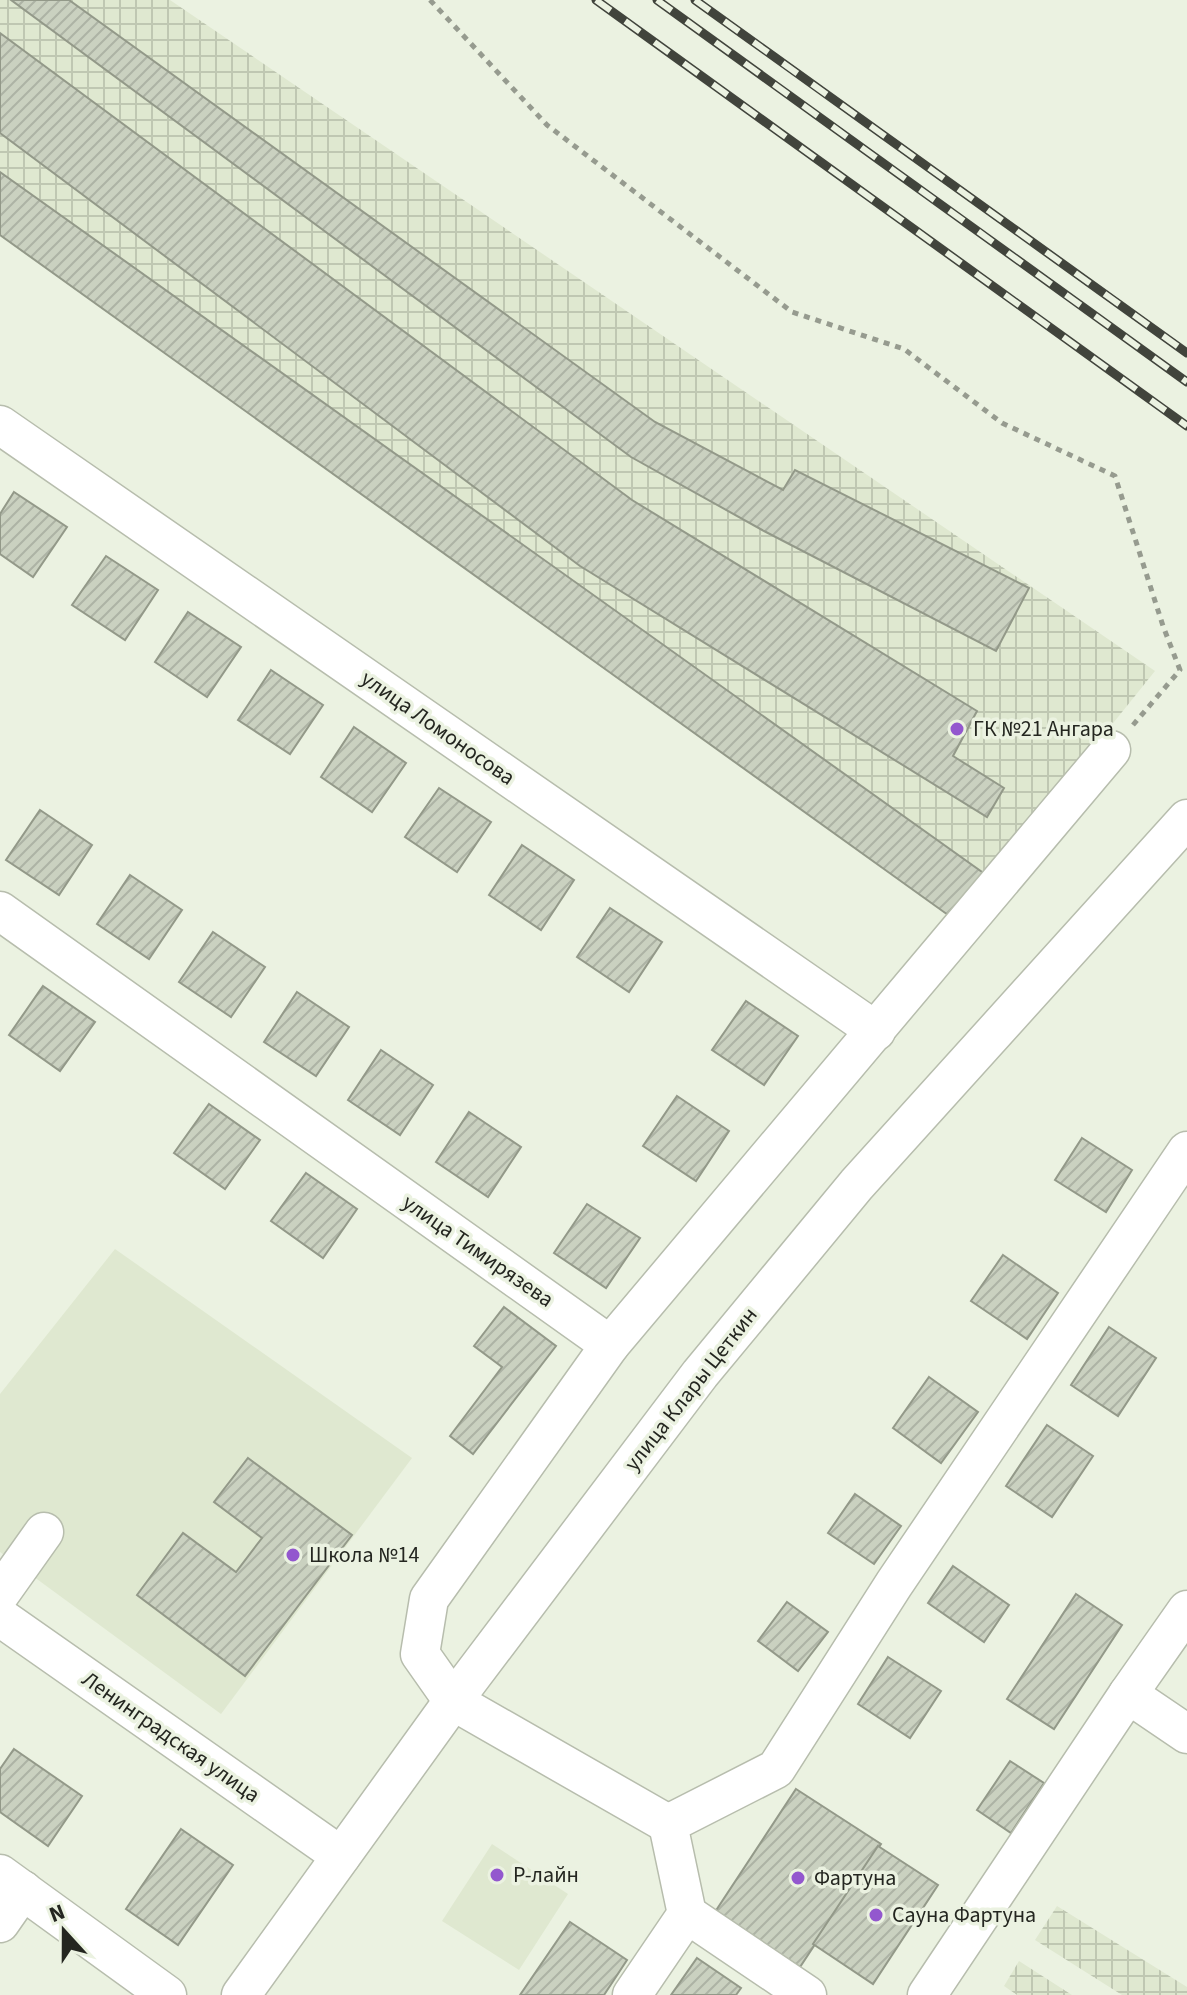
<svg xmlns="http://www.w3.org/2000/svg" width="1187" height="1995" viewBox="0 0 1187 1995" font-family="'Source Sans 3',sans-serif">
  <defs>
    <pattern id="industrial-grid" width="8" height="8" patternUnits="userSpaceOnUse" patternTransform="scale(2)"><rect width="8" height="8" fill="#dfe8d0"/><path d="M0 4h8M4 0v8" fill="none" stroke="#bfc7b2"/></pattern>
    <pattern id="building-hatch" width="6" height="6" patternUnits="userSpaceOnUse" patternTransform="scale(2)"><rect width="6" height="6" fill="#cad1c0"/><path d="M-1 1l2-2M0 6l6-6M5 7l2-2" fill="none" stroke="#adb3a5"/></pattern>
  </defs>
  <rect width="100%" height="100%" fill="#ebf2e1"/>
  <g fill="#dfe8d0">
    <polygon points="115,1249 412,1458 221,1714 0,1552 0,1394"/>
    <polygon points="492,1844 568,1894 519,1970 442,1921"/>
  </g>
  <g fill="url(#industrial-grid)">
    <polygon points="0,0 170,0 1155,671 955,920 0,235"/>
    <polygon points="1057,1906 1187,1987 1187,1995 1122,1995 1035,1940"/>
    <polygon points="1019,1961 1072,1995 1017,1995 1004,1986"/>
  </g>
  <g fill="url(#building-hatch)" stroke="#939989" stroke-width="2">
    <polygon points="11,0 69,0 655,422 783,490 795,470 1029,588 996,651 764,531 631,457"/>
    <polygon points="0,33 632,500 977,711 953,756 1004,788 987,817 580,566 0,133"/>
    <polygon points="0,172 989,877 955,920 0,235"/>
    <polygon points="14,492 67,527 33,577 0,554 0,514"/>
    <polygon points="106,556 158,590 125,640 72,605"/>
    <polygon points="188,612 241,647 207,697 155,662"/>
    <polygon points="271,670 323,705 290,754 238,720"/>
    <polygon points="354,727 406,763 372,812 321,777"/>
    <polygon points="439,788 491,822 457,872 405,837"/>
    <polygon points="40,810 92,845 59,895 6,860"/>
    <polygon points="522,845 574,880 541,930 489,895"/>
    <polygon points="130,875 182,910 149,959 97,924"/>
    <polygon points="610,908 662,942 629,992 577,957"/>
    <polygon points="213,932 265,967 231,1017 179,982"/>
    <polygon points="43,986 95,1022 60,1071 9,1035"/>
    <polygon points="297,992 349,1027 316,1076 264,1042"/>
    <polygon points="746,1001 798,1036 764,1085 712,1050"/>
    <polygon points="381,1050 433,1085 400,1135 348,1100"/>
    <polygon points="677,1096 729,1131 696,1181 643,1146"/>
    <polygon points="209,1104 260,1140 225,1189 174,1153"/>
    <polygon points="469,1112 521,1147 488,1197 436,1162"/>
    <polygon points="1082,1138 1132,1170 1106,1212 1055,1180"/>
    <polygon points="306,1173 357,1209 323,1258 271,1221"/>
    <polygon points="587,1204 640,1238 606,1288 554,1253"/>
    <polygon points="1003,1255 1058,1293 1027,1339 971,1301"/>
    <polygon points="504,1307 556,1346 473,1454 450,1436 502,1367 474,1346"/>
    <polygon points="1109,1327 1156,1358 1118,1416 1071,1385"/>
    <polygon points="929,1377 978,1412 941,1463 893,1428"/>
    <polygon points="1047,1425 1093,1456 1052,1517 1006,1486"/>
    <polygon points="248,1458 352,1535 245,1676 137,1595 183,1533 236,1572 262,1538 214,1502"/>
    <polygon points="855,1494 901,1526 874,1564 828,1533"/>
    <polygon points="953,1566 1009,1605 984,1642 928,1603"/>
    <polygon points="1076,1594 1122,1625 1054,1729 1007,1699"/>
    <polygon points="787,1602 828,1632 798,1671 758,1641"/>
    <polygon points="888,1657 941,1691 910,1738 858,1704"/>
    <polygon points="14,1749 82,1796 48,1846 0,1812 0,1769"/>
    <polygon points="1010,1761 1044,1783 1011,1833 977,1810"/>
    <polygon points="796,1789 881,1844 800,1967 715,1912"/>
    <polygon points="181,1829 233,1865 178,1945 126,1909"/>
    <polygon points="878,1846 938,1885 873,1984 813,1944"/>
    <polygon points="570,1922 627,1960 604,1995 520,1995"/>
    <polygon points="697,1958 741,1988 736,1995 671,1995"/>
  </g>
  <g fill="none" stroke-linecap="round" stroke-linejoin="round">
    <g stroke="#b7bdad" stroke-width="41">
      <g id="minor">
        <polyline points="0,425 876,1031"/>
        <polyline points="0,911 610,1345 429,1599 420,1654 453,1701 668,1824"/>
        <polyline points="610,1345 1111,750"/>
        <polyline points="0,1594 44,1532"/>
        <polyline points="0,1617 341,1856"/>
        <polyline points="1128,1694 1187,1734"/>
        <polyline points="0,1874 167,1995"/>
        <polyline points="687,1914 807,1995"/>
        <polyline points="0,1923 23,1890"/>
        <polyline points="241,1995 453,1701 700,1374 857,1184 1187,819"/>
        <polyline points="632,1995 687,1914 668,1824 776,1769 894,1584 1187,1151"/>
        <polyline points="927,1995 1128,1694 1187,1610"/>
      </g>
    </g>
    <polyline stroke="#969b8f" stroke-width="5" stroke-dasharray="6 6" stroke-linecap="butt" points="430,0 547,125 792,312 904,349 1002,423 1115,476 1163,626 1180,670 1133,725"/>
    <use href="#minor" stroke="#fff" stroke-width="38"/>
    <g stroke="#41443c" stroke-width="9">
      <g id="rail">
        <polyline points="596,0 1187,426"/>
        <polyline points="657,0 1187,382"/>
        <polyline points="695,0 1187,353"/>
      </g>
    </g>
    <use href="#rail" stroke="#ebf2e1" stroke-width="6" stroke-dasharray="18" stroke-linecap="butt"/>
  </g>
  <g fill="#9357ce" stroke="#ebf2e1" stroke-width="3">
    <circle cx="957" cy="729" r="8"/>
    <circle cx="293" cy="1555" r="8"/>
    <circle cx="497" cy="1875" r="8"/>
    <circle cx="798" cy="1878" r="8"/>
    <circle cx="876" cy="1915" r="8"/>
  </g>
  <g text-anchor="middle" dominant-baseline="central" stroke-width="7" stroke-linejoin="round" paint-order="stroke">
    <g font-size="22" fill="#242620" stroke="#ebf2e1">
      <text transform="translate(438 728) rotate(35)">улица Ломоносова</text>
      <text transform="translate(478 1251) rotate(35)">улица Тимирязева</text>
      <text transform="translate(691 1389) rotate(-52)">улица Клары Цеткин</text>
      <text transform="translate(171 1737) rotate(35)">Ленинградская улица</text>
    </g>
    <g font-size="22" fill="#242620" stroke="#ebf2e1" text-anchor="start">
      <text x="973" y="729">ГК №21 Ангара</text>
      <text x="309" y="1555">Школа №14</text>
      <text x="513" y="1875">Р-лайн</text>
      <text x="814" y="1878">Фартуна</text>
      <text x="892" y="1915">Сауна Фартуна</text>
    </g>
  </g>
  <g transform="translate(64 1931) rotate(339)" stroke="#ebf2e1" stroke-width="6" paint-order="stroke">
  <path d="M0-6L14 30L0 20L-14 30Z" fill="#242620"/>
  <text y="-12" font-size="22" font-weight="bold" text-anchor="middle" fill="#242620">N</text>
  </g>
</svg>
